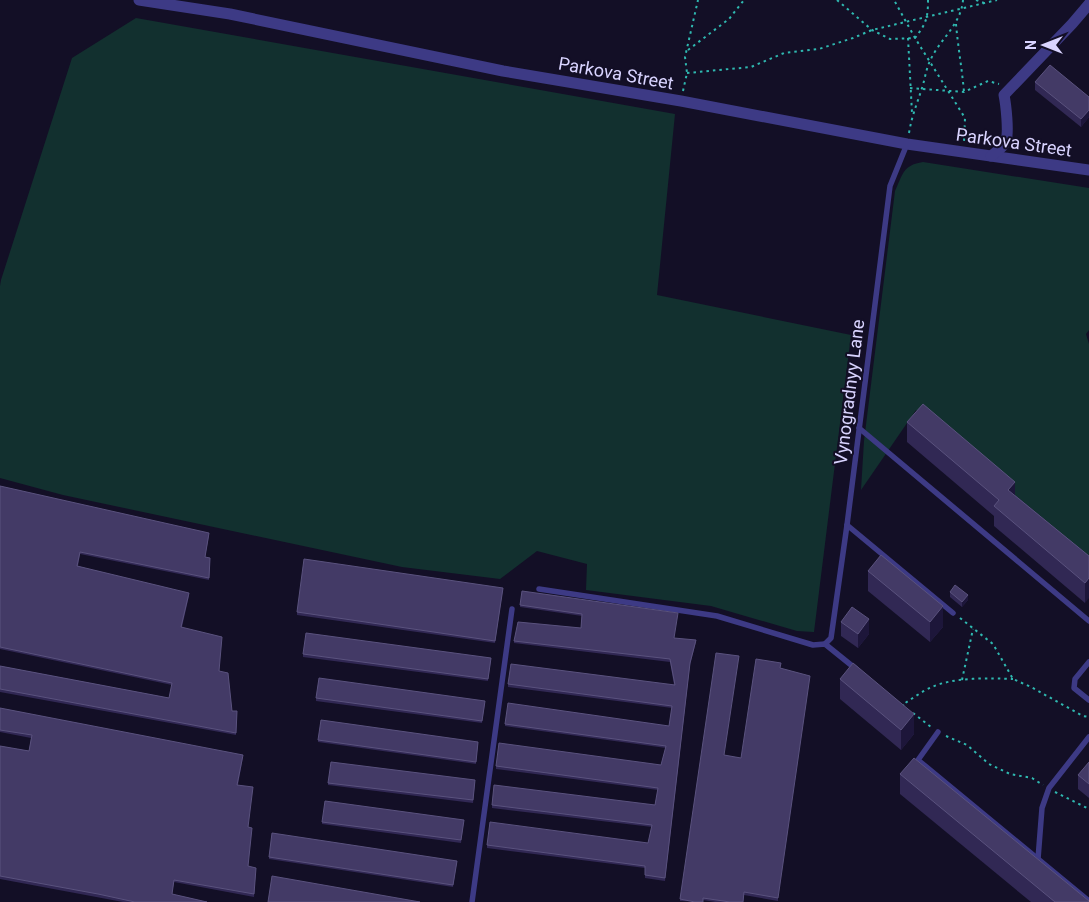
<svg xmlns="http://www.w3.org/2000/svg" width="1089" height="902" viewBox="0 0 1089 902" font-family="Roboto,sans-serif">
  <rect width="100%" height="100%" fill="#130f26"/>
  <g fill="#12302f">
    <polygon points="136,18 675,114 657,295 851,335 814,632 797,631 711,606 586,590 587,564 537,551 500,579 402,567 63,495 0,478 0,286 1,280 72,58"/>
    <path d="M923,162L1089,188V330L1086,334L1089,344V560L916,410L861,490L864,441L895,191C903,174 903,165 923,162Z"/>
  </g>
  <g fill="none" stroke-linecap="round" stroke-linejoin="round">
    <g stroke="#2fb8b0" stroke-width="2" stroke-dasharray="2.5 4" stroke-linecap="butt">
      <polyline points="837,0 872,30 890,39 915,38 894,0"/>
      <path d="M928,0C928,18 926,24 915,38L965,118L964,142"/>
      <polyline points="976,0 984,3"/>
      <path d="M956,24C958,47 962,69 964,92"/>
      <polyline points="908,38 912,113"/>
      <polyline points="688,50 729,19 744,0"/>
      <polyline points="687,73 751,67 784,53 819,49 853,38 872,30 997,0"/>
      <polyline points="910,88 964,92 988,81 999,84"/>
      <polyline points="683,91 687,73 685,57 698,0"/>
      <path d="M909,133C912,115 917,104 922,88C925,79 926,69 930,61C939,40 961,25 963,0"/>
      <polyline points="960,618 993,644 1013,679 1031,687 1083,716 1089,717"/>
      <polyline points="962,680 973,629"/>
      <path d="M904,706L902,705C912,699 922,691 932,687C954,677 990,678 1013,679"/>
      <polyline points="913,713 931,727"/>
      <polyline points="946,736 967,745 989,764 1010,774 1032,778 1043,785"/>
      <polyline points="1055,792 1089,809"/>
    </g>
    <g stroke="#3d3a85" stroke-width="5.5">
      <polyline points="859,428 1089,621"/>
      <polyline points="847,525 953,613"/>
      <polyline points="539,589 717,616 813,645 825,644 856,669"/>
      <polyline points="825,644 831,638 847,525 890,186 907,144"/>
      <polyline points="1089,662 1075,679 1074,688 1089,700"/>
      <polyline points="938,732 918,760 1089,901"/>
      <polyline points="1038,859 1042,808 1049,788 1089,737"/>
      <polyline points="472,902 512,609"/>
    </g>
    <g stroke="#3d3a85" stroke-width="11">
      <polyline points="139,0 230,14 503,71 681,101 907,144 1089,170"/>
      <path d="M991,156C996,152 1004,147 1006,141C1009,132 1006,105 1004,95L1072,24L1089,4"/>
    </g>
  </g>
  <g fill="#312854">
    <polygon points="1035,82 1089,97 1089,117 1081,127 1035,90"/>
    <polygon points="907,422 1015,495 1089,556 1085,603 994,526 994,516 907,442"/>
    <polygon points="0,486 209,536 205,557 210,558 209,580 80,554 78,566 189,596 182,627 219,671 232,711 237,711 236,735 0,692 0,666 169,698 172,685 0,649"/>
    <polygon points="868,571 943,627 930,642 868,591"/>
    <polygon points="503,588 495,643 297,615 297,612"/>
    <polygon points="522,591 674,638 696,642 690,665 665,881 645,878 645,868 487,848 487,845 648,843 652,827 492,808 492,805 655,805 658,790 496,769 496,766 661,765 666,748 505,726 505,724 669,726 672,708 508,687 508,684 674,685 670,662 514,643 514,641 581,628 582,616 520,607"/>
    <polygon points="950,592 968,600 962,607 950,597"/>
    <polygon points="841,622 869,634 858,648 841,636"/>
    <polygon points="303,654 491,660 488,681 303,657"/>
    <polygon points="780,669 778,901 744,895 743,902 715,902 703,900 703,902 680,901 680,899 725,756 741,758"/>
    <polygon points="840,679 914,734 901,750 840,699"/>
    <polygon points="316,698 485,703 482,723 316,701"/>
    <polygon points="0,708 243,757 238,785 248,827 248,867 256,868 254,897 174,882 172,894 207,902 123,902 0,879 0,746 29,751 31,738 0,732"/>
    <polygon points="318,740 478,742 476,764 318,742"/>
    <polygon points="1089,762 1089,798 1078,789 1078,775"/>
    <polygon points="900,774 1089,902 1031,902 900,794"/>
    <polygon points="475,782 473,803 328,785 328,783"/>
    <polygon points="464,820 461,843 322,824 322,822"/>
    <polygon points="269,857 457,861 453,887 269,859"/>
  </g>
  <g fill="#1d163a">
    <polygon points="1089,110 1089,117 1081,127 1081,119"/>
    <polygon points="1015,482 1015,502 1008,490"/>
    <polygon points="1089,578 1089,598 1085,603 1085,583"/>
    <polygon points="968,595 968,600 962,607 962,602"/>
    <polygon points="943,606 943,627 930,642 930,622"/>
    <polygon points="869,619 869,634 858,648 858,634"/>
    <polygon points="914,714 914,734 901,750 901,730"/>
  </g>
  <g fill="#433a66" stroke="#5a527e">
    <polygon points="1050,65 1089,97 1089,110 1081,119 1035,82"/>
    <polygon points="923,404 1015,482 1008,490 1089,556 1089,578 1085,583 994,506 999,500 907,422"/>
    <polygon points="0,486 209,533 205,557 210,558 209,578 80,552 77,566 189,593 181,627 222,637 219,671 228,673 232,711 237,711 236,733 0,689 0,666 169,698 172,683 0,647"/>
    <polygon points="881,555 943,606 930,622 868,571"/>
    <polygon points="304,559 503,588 495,641 297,612"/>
    <polygon points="955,585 968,595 962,602 950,592"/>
    <polygon points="522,591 678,613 674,638 696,640 690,663 665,878 645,875 645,866 487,845 490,822 648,843 652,825 492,805 494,785 655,805 658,788 496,766 499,743 661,765 666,746 505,724 508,703 669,726 672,706 508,684 511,664 675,685 670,659 514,641 518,622 581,628 582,614 520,605"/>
    <polygon points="852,607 869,619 858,634 841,622"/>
    <polygon points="306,633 491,658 488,679 303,654"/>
    <polygon points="716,653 739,656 724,755 741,758 756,659 781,663 780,668 810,676 778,898 744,892 743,902 730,902 703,898 703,902 695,902 680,899"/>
    <polygon points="853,663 914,714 901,730 840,679"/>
    <polygon points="319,678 485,701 482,721 316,698"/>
    <polygon points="0,708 243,755 237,785 253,787 248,827 252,828 248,866 256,868 254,894 174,880 172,894 207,902 135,902 98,894 0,876 0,746 29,751 32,735 0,730"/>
    <polygon points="321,720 478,742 476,762 318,740"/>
    <polygon points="914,758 1089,901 1089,902 1055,902 900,774"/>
    <polygon points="331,762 475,780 473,800 328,783"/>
    <polygon points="1089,762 1089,784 1078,775"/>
    <polygon points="325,801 464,820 461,840 322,822"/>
    <polygon points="272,833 457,861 453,885 269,857"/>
    <polygon points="272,876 420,902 268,902"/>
  </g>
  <g text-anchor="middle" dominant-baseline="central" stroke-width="4" stroke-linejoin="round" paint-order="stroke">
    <g font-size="18" fill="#d9d4ff" stroke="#130f26">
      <text transform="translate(616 73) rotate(10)">Parkova Street</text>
      <text transform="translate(1014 142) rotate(8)">Parkova Street</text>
      <text transform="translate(849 392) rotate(-83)">Vynogradnyy Lane</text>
    </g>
  </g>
  <g transform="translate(1044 45) rotate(270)" stroke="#130f26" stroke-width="4" paint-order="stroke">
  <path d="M0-4L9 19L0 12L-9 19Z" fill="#d9d4ff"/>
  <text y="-8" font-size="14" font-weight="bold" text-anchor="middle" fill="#d9d4ff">N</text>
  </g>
</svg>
